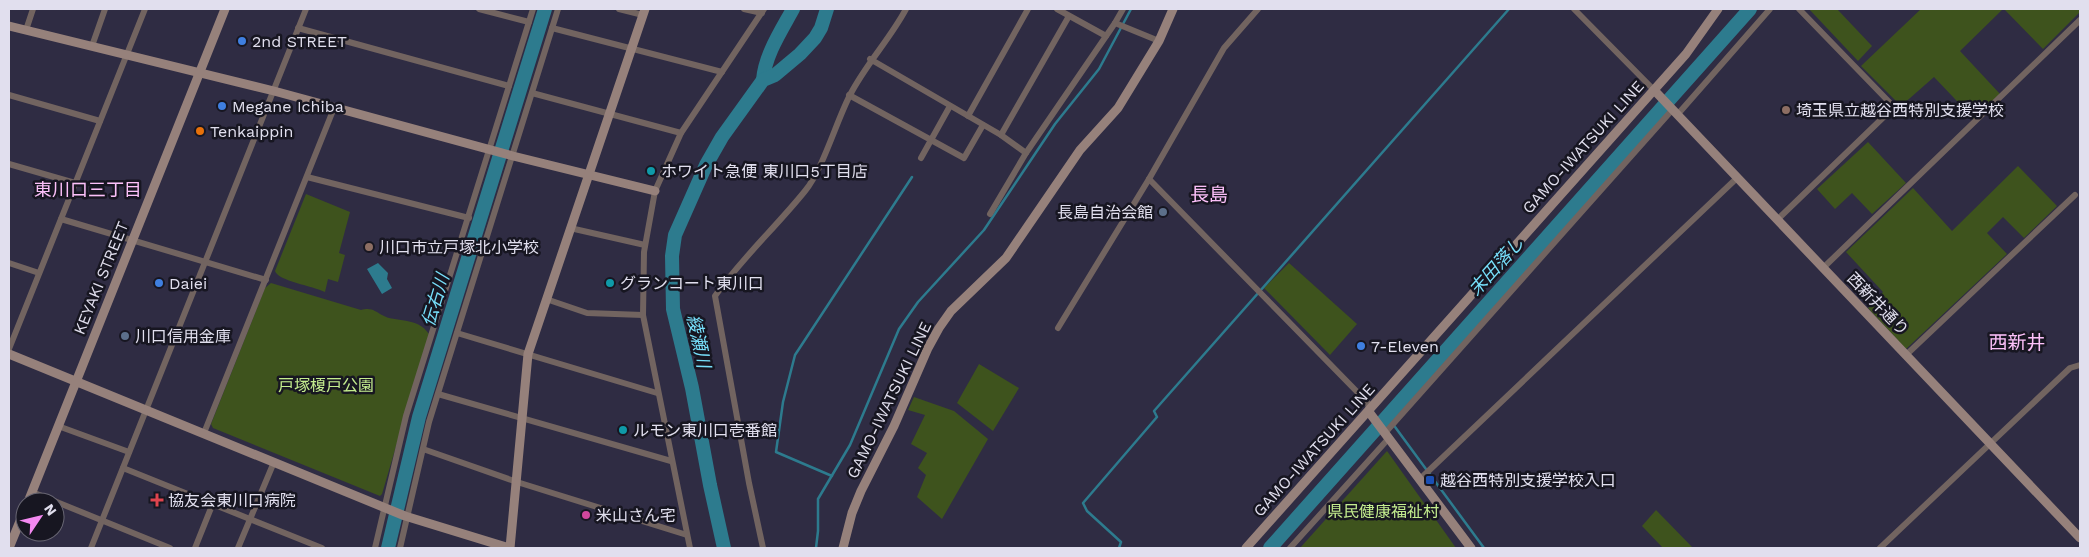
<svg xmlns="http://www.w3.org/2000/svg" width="2089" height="557" viewBox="0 0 2089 557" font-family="'Work Sans','Noto Sans JP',sans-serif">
  <rect width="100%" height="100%" fill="#2f2c43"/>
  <g fill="#3e531d">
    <polygon points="1809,9 1837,9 1872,46 1858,61"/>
    <polygon points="1921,9 2003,9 1960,51 2000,94 1974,119 1934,77 1901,106 1861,66"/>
    <polygon points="2004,9 2080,9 2080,12 2043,49"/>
    <polygon points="1868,142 1906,183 1872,214 1852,193 1835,209 1817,189"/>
    <polygon points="2018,166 2057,206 2024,238 2003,217 1987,233 2007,254 1906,349 1868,308 1883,292 1846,252 1913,188 1952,231"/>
    <path d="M306,194L350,212L339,253L345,255L338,282L328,279L325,292C313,286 278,281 275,271Z"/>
    <polygon points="1289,263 1357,324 1330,355 1264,288"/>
    <path d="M271,283L361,310C371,307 375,311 382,315C395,323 417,316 429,334L382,494L380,496L213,428L211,424L265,288Z"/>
    <polygon points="979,364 1019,388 993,431 957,403"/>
    <polygon points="914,397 954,411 988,439 942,519 917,497 926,475 918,468 927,453 911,444 925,415 908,410"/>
    <polygon points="1387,451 1456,548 1300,548"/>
    <polygon points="1656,510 1693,548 1663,548 1642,526"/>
  </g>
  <polygon fill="#2d7b8e" points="378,263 388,273 387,279 392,288 382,294 367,269"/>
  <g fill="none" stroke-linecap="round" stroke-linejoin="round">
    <g stroke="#2d7b8e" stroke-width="2.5">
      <polyline points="1387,416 1484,548"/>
      <polyline points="832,476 776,452 783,402 795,355 912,177"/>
      <polyline points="816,548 818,531 818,499 850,445 899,329 918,302 984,230 1055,124 1099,69 1131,9"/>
      <polyline points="1119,548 1121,542 1087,511 1083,503 1157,417 1154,411 1509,9"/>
    </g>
    <g stroke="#2d7b8e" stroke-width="14">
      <path d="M763,80C765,55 781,31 793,9"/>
      <polyline points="388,548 419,417 545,9"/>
      <polyline points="724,548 710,485 692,388 673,309 672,256 675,235 706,165 722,137 763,80 775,75 800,54 815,38 821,28 827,9"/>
      <polyline points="1270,548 1750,9"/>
    </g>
    <g stroke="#726460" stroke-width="6">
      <polyline points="479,9 529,22"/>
      <polyline points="619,9 643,15"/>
      <polyline points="744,9 762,13"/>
      <polyline points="1057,9 1106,36"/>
      <polyline points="1574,9 1654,90"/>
      <polyline points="1115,23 1123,9"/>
      <polyline points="298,28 509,86"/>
      <polyline points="552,28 722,72"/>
      <polyline points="26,30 33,9"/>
      <polyline points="92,46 105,9"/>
      <polyline points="870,59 1001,135 1026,153"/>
      <polyline points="532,93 681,133"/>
      <polyline points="9,95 100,121"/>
      <polyline points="849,95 964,158 983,125"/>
      <polyline points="1678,114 1770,9"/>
      <polyline points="968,116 1028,9"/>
      <polyline points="1001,135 1069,16"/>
      <polyline points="921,158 950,106"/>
      <polyline points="9,164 75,183"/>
      <polyline points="307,177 469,218"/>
      <polyline points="1149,179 1368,403 1369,411"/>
      <polyline points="990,214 1026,153 1115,23 1159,41"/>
      <polyline points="61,219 266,280"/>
      <polyline points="1778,219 1894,107 1799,9"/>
      <polyline points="570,228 645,245"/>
      <polyline points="9,263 39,273"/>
      <polyline points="1823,268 2080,20"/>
      <polyline points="546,299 587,313 643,315"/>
      <polyline points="1058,328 1149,179 1224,48 1258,9"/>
      <polyline points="457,333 657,393"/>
      <polyline points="9,349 145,9"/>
      <polyline points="1906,355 2075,195"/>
      <polyline points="438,394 671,461"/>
      <polyline points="58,426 129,452"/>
      <polyline points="204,433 334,108"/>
      <polyline points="1385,433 1673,109"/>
      <polyline points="423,449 517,482 687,535"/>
      <polyline points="123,468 322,548"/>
      <polyline points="1420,479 1738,177"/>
      <polyline points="32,492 170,548"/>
      <polyline points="91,548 306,9"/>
      <polyline points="195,548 213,503"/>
      <polyline points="238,548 274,462"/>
      <polyline points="375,548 406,416 533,9"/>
      <polyline points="400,548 429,422 558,9"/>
      <polyline points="690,548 643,315 644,252 655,191 681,133 764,9"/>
      <path d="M763,548L749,483L715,296C742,258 776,227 805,191C823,169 836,122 850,95C866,64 890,39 906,9"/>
      <polyline points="1290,548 1389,438"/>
      <polyline points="1880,548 2070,368 2080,365"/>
    </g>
    <g stroke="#96817b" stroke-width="9">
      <polyline points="9,26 274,91 513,156 655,191"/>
      <polyline points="1654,90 2080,538"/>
      <polyline points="9,354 405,516 509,548"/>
      <polyline points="1369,412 1471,548"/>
      <polyline points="28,502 225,9"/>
      <polyline points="9,548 25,509"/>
      <polyline points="510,548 528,354 645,9"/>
      <polyline points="843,548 852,513 861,491 894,426 928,348 939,328 951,311 1006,258 1080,150 1118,108 1159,41 1173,9"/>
      <polyline points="1246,548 1686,54 1718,9"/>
    </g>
  </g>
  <g fill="#3f7fe0" stroke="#171621" stroke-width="2">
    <circle cx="242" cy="41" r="5"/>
    <circle cx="222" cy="106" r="5"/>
    <circle cx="159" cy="283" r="5"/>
    <circle cx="1361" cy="346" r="5"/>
  </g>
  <g fill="#8d6e63" stroke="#171621" stroke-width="2">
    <circle cx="1786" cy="110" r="5"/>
    <circle cx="369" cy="247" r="5"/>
  </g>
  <circle fill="#e8710a" stroke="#171621" stroke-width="2" cx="200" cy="131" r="5"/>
  <g fill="#0f9aa8" stroke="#171621" stroke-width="2">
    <circle cx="651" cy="171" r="5"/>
    <circle cx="610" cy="283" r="5"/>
    <circle cx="623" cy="430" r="5"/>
  </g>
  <g fill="#5c6f8a" stroke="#171621" stroke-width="2">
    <circle cx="1163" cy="212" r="5"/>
    <circle cx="125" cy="336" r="5"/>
  </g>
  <rect fill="#1a4fb4" stroke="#171621" stroke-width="2" x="1425" y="475" width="10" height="10" rx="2.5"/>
  <path fill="#e0444e" stroke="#171621" stroke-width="2" d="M154.5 492.5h5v5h5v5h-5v5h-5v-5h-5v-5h5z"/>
  <circle fill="#d1479c" stroke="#171621" stroke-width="2" cx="586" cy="515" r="5"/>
  <g text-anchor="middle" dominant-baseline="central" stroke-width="5" stroke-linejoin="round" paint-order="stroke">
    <g font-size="16" fill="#e1dfee" stroke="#171621" text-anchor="start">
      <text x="252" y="41">2nd STREET</text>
      <text x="232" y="106">Megane Ichiba</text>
      <text x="1796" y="110">埼玉県立越谷西特別支援学校</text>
      <text x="210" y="131">Tenkaippin</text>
      <text x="661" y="171">ホワイト急便 東川口5丁目店</text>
      <text x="1153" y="212" text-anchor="end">長島自治会館</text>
      <text x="379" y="247">川口市立戸塚北小学校</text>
      <text x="169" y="283">Daiei</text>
      <text x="620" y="283">グランコート東川口</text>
      <text x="135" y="336">川口信用金庫</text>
      <text x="1371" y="346">7-Eleven</text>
      <text x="633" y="430">ルモン東川口壱番館</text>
      <text x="1440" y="480">越谷西特別支援学校入口</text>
      <text x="168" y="500">協友会東川口病院</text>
      <text x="596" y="515">米山さん宅</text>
    </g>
    <g font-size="16" fill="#e1dfee" stroke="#171621">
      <text transform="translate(1583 147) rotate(-48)">GAMO-IWATSUKI LINE</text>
      <text transform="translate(101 278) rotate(-68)">KEYAKI STREET</text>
      <text transform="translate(1878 304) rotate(46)">西新井通り</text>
      <text transform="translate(889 400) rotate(-64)">GAMO-IWATSUKI LINE</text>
      <text transform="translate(1314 450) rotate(-48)">GAMO-IWATSUKI LINE</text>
    </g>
    <g font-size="16" fill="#c4ed8e" stroke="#171621">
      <text x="326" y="385">戸塚榎戸公園</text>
      <text x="1383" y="511">県民健康福祉村</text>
    </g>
    <g font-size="18" fill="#fcc0f9" stroke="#171621">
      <text x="88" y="189">東川口三丁目</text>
    </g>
    <g font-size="18" font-style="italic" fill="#77dffa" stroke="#171621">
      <text transform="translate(1496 266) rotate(-48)">末田落し</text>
      <text transform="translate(435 300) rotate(-73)">伝右川</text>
      <text transform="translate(699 341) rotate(78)">綾瀬川</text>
    </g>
    <g font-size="19" fill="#fcc0f9" stroke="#171621">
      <text x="1209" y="194">長島</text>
      <text x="2017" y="342">西新井</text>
    </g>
  </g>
  <rect width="2089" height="557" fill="none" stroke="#e1dfee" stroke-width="20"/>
  <g transform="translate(40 517) rotate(55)"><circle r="24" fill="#171621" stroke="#686673"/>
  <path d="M0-4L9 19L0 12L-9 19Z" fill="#f489f1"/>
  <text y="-8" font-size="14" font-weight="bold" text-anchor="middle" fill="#e1dfee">N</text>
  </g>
</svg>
